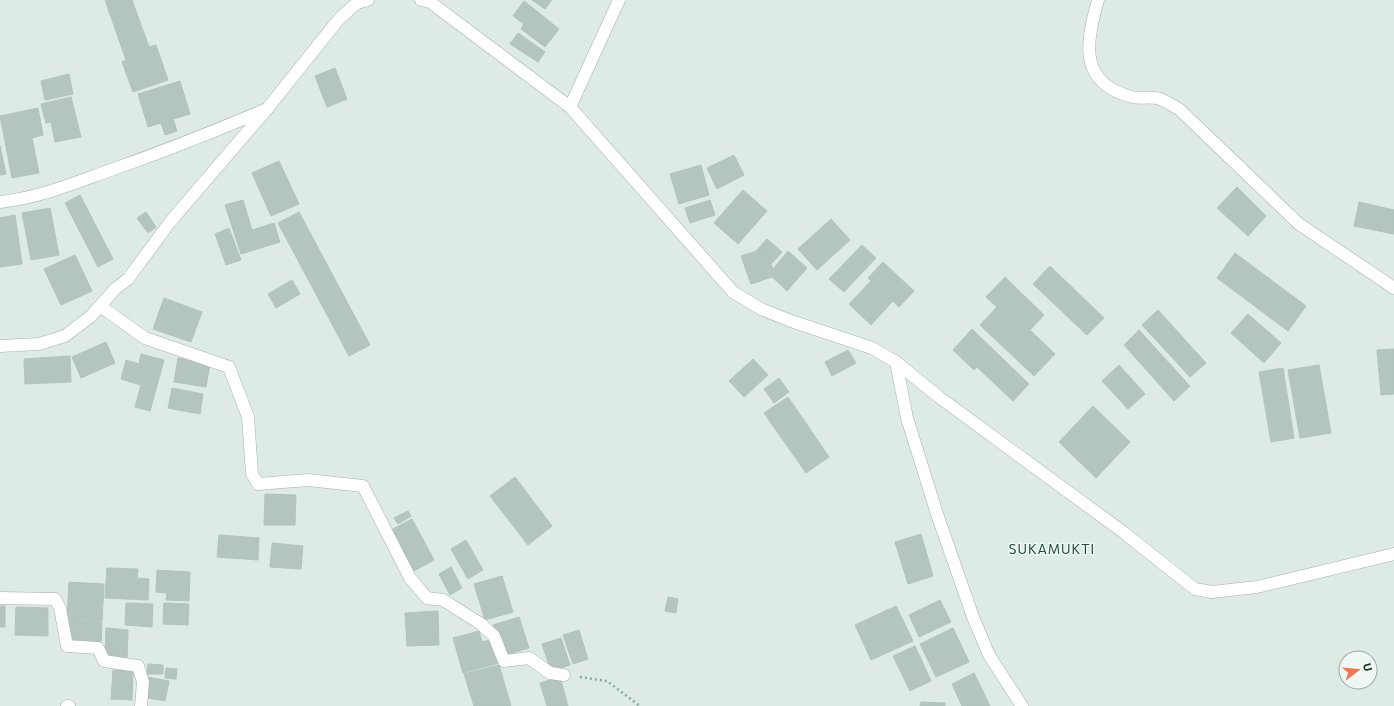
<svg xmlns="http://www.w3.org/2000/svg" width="1394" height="706" viewBox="0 0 1394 706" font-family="Commissioner,sans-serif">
  <rect width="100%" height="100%" fill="#deeae4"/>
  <g fill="#b4c5bd" stroke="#b1c4bb">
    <polygon points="105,0 132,0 149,47 156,45 168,80 133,92 122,62 126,60"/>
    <polygon points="532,0 552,0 545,9"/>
    <polygon points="524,1 559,29 545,47 521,29 524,24 513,16"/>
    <polygon points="518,33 545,52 538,62 510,44"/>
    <polygon points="335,68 347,99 327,107 315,76"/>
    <polygon points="69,74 73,94 45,100 41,81"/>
    <polygon points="180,81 190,114 173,119 177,131 165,135 161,123 148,127 138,94"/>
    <polygon points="71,97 81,137 55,142 51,122 46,123 41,104"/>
    <polygon points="38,108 43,135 32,138 39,173 12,178 0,116"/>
    <polygon points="0,146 6,174 0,175"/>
    <polygon points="734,155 744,175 717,189 707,168"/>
    <polygon points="279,161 299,204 271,216 252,173"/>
    <polygon points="701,165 709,195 679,204 670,174"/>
    <polygon points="1237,187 1266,216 1248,236 1217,208"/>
    <polygon points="743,190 767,211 738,244 714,223"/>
    <polygon points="80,195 113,259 98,267 65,203"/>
    <polygon points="243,200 252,230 274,223 280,242 241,254 225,205"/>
    <polygon points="710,200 715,215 690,223 685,208"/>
    <polygon points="1359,202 1394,210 1394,234 1354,226"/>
    <polygon points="50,208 59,255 31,260 22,213"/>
    <polygon points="146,212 156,227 148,233 137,218"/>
    <polygon points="299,212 370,345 349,356 278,223"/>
    <polygon points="15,215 22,264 0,267 0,218"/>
    <polygon points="831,219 850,240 817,270 798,249"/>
    <polygon points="229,228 241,260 226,265 215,234"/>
    <polygon points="767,239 782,252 763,273 748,260"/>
    <polygon points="862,245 876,258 844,292 829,279"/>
    <polygon points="766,248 775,276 751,284 741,256"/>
    <polygon points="788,251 807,268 787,291 769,274"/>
    <polygon points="1235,253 1306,306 1288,331 1217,278"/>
    <polygon points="75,255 92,291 61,305 44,269"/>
    <polygon points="883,262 914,291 899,307 893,301 871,325 849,304 871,281 868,278"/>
    <polygon points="1050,266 1104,318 1087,335 1033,284"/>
    <polygon points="1005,277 1044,315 1030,330 1055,354 1034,376 980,325 997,307 986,297"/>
    <polygon points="292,280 300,294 276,308 268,294"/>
    <polygon points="164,298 202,312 191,342 153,329"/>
    <polygon points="1158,310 1206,363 1190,377 1142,325"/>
    <polygon points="1248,314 1281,343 1264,363 1231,333"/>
    <polygon points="972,329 1029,384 1013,401 977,367 974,370 953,350"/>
    <polygon points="1139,330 1190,386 1174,401 1124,345"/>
    <polygon points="106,342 115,363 81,378 72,357"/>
    <polygon points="1394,349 1394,394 1381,395 1377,350"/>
    <polygon points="848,350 856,363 832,376 825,362"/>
    <polygon points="141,354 164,360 150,411 135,407 141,385 121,379 126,360 139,364"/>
    <polygon points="70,356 71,382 25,384 24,359"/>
    <polygon points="178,358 210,364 206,387 174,382"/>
    <polygon points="753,359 768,375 744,397 729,381"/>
    <polygon points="1119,365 1145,394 1128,409 1102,381"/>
    <polygon points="1319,365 1331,433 1300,438 1288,370"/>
    <polygon points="1283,368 1294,438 1271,442 1259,372"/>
    <polygon points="779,378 789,392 774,403 764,389"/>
    <polygon points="172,388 203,394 200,414 168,408"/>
    <polygon points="788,397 829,457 806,473 764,413"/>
    <polygon points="1093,406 1130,442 1096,478 1059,442"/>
    <polygon points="515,477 552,526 528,545 490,496"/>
    <polygon points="265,494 296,495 295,525 264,525"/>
    <polygon points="408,511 411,516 398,524 394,518"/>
    <polygon points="412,519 434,560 412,572 389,531"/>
    <polygon points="921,534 933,576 908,584 895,542"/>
    <polygon points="219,535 259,538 258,560 217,557"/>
    <polygon points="466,540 483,570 468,579 451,549"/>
    <polygon points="272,543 303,546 301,569 270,567"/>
    <polygon points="451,567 462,588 450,595 439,574"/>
    <polygon points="107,568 138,569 137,578 149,579 148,600 105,598"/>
    <polygon points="157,570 190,572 189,601 166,600 167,593 156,592"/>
    <polygon points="502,576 513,612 485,620 474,584"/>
    <polygon points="69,582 104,584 102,621 67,619"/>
    <polygon points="668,597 678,599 676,613 665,611"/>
    <polygon points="940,600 951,622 919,637 909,615"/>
    <polygon points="126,603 153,604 152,627 125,625"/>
    <polygon points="164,603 189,604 188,625 163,624"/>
    <rect x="0" y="606" width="5" height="21"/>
    <polygon points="896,606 913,641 871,660 855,625"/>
    <polygon points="16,607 48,608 48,636 15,635"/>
    <polygon points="438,611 439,645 407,646 405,613"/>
    <polygon points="519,617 529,648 503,656 493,625"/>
    <polygon points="68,620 102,622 101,644 67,642"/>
    <polygon points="106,628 128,630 127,659 105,657"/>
    <polygon points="953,628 969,662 936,677 920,644"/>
    <polygon points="579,630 588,659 573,664 563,635"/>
    <polygon points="479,631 482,642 493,639 499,663 463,673 453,638"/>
    <polygon points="561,638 570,665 551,671 542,644"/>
    <polygon points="915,646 931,681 910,691 893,656"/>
    <polygon points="148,664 163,665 163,674 147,674"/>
    <polygon points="499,665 511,706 474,706 464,674"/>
    <polygon points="166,668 177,669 176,679 165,678"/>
    <polygon points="113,670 133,671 132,700 111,699"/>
    <polygon points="974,673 990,706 962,706 952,684"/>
    <polygon points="147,677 169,681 165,701 143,697"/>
    <polygon points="560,677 568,706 547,706 540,683"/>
    <polygon points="921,702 945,703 945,706 920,706"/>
  </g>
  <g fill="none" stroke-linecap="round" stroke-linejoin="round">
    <g stroke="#a1b2ab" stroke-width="13">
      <g id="minor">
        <path d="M1098,0C1086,43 1078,83 1132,97C1141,99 1151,96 1160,99C1166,101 1173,106 1179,109L1299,224L1394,288"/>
        <polyline points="570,107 619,0"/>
        <path d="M0,202C38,198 72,184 108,171C162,152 215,131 267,109"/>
        <polyline points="100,306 145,338 229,367 248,417 252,474 258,484 308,480 363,486 410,578 427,598 443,600 481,624 494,636 504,661 529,658 550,673 564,675"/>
        <polyline points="896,362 907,418 937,514 973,617 989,655 1022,706"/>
        <polyline points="0,598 55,599 60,608 67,646 98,648 104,661 138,666 143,682 141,706"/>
        <polyline points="67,706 69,706"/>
      </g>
    </g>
    <g stroke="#a1b2ab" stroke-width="13">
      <g id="tertiary">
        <polyline points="421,0 430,2 570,107 733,292 761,309 791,321 872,348 896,362 939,397 1123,532 1195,589 1212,592 1257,587 1394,554"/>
        <polyline points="0,346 39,344 65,336 91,316 115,289 128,279 170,222 267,109 339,19 357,3 368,0"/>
      </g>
    </g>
    <polyline stroke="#7eaf9d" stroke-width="2.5" stroke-dasharray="2 3" stroke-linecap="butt" points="580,677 607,681 640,706"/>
    <use href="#minor" stroke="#fff" stroke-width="12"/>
    <use href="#tertiary" stroke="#fff" stroke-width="12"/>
  </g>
  <g text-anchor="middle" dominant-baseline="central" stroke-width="3" stroke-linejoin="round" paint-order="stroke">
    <g font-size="13" letter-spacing="1" fill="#1b4c3e" stroke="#eff7f2">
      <text x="1052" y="549">SUKAMUKTI</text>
    </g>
  </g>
  <g transform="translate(1358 670) rotate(74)"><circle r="19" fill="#eff7f2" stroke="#9caba5"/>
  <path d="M0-3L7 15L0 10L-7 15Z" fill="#f57252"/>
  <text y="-6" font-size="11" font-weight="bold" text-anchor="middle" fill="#1f3a32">U</text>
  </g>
</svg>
